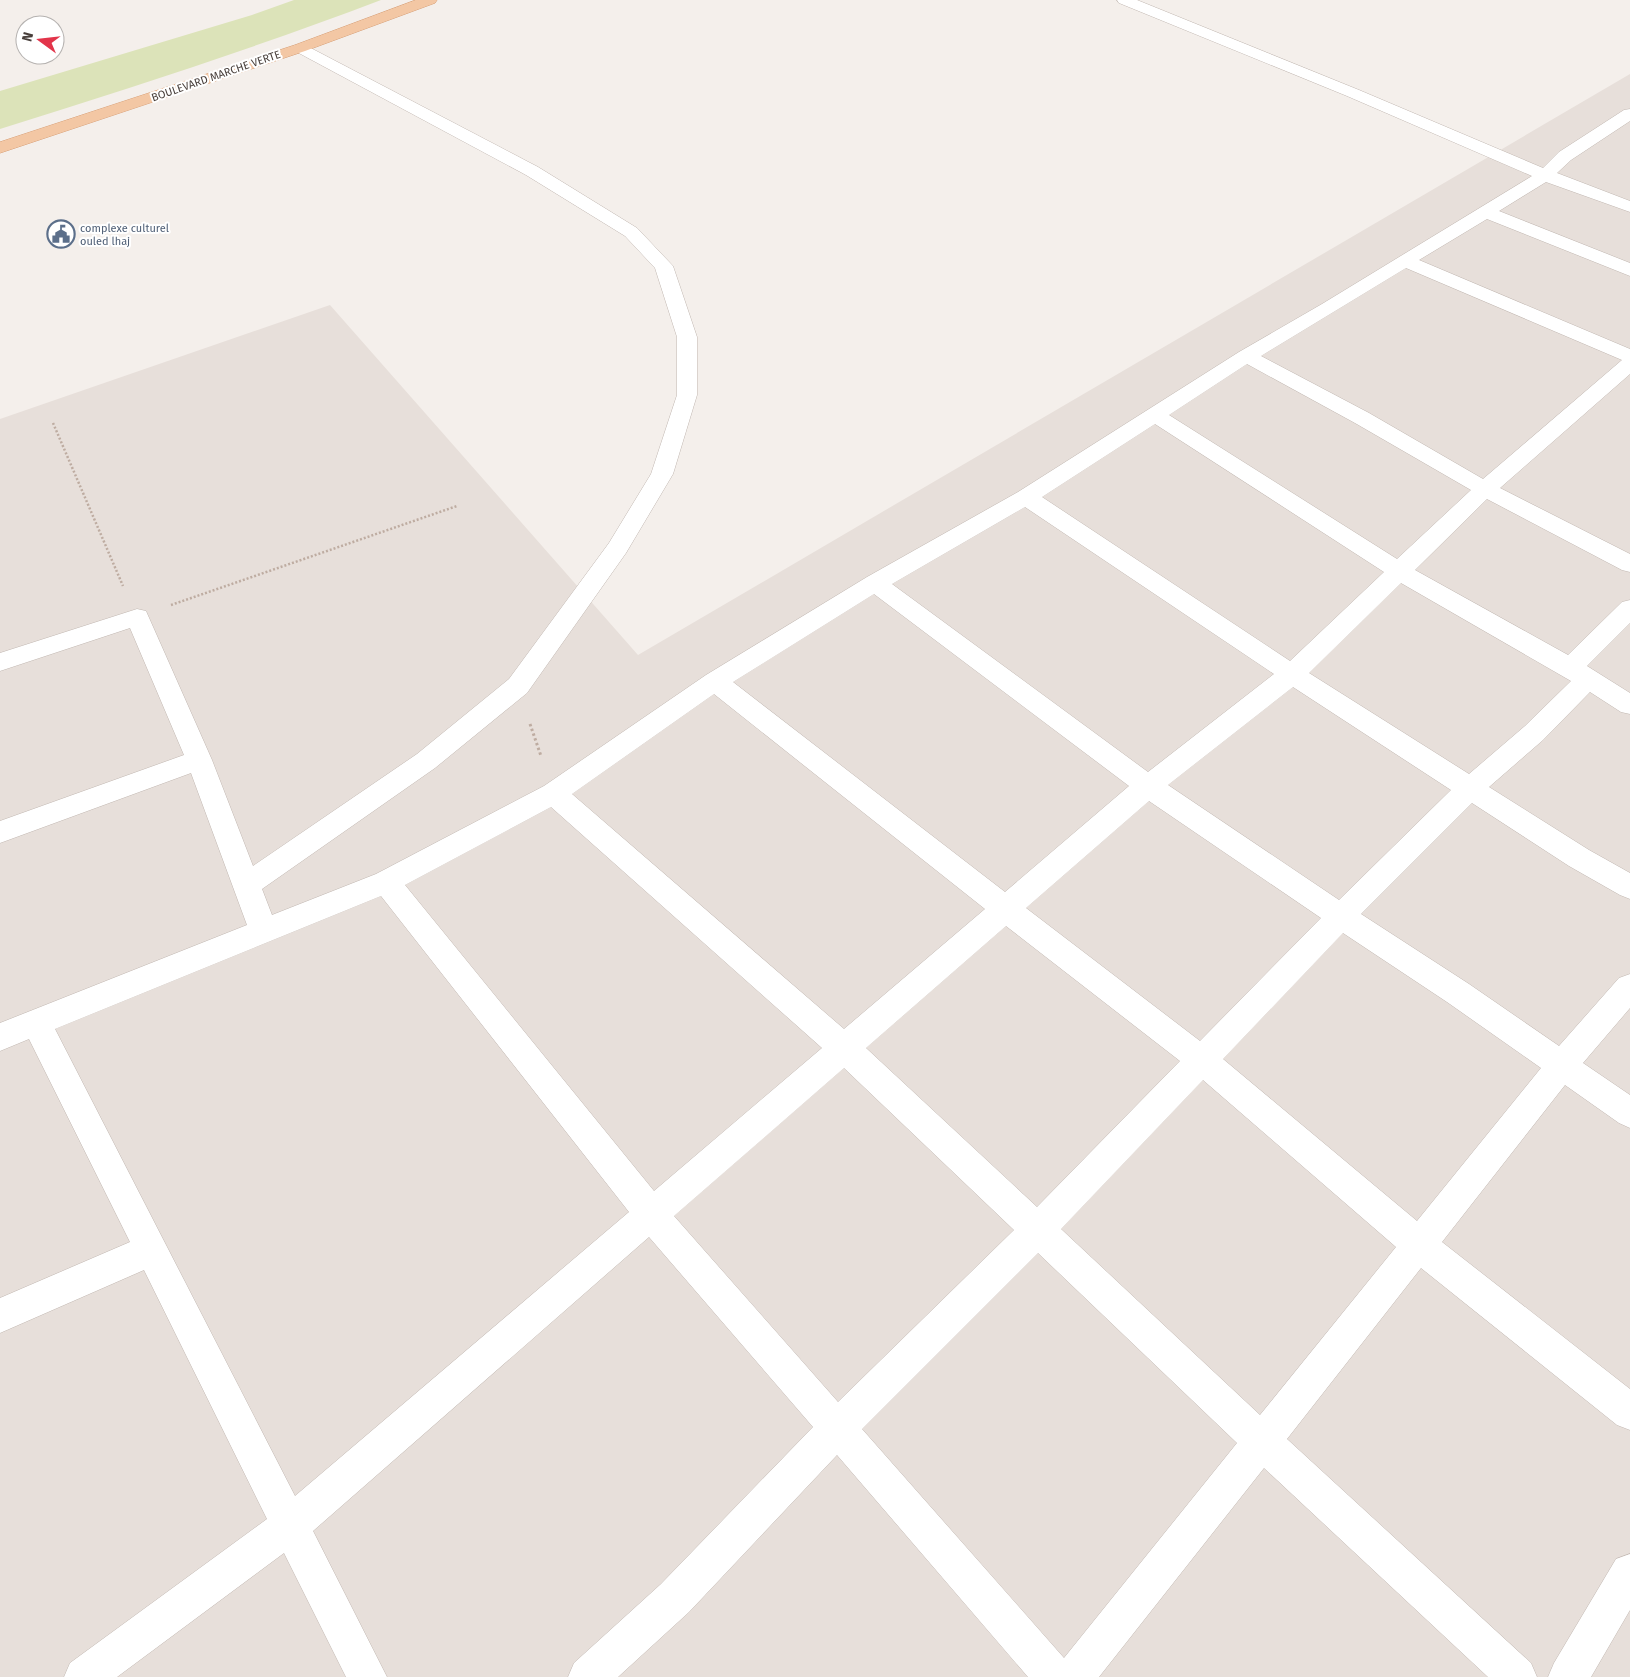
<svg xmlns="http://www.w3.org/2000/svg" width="1630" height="1677" viewBox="0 0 1630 1677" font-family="'Fira Sans',sans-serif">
  <rect width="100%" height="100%" fill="#f4efeb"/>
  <polygon fill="#e7dfda" points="1630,74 1630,1677 0,1677 0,419 330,305 638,655"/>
  <path fill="#dce3b9" d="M294,0H381C255,48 128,89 0,129V91L252,15Z"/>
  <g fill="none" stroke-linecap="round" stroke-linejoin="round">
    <g stroke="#c1b7b1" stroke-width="1">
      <g id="street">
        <path d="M1117,0H1137L1359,90L1543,168L1559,152L1624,110L1630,109V121L1571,160L1557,173L1630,201V212L1546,182L1499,211L1630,263V276L1487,219L1419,260L1630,349V374L1500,488L1630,554V572L1622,570L1487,499L1415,570L1568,655L1622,602L1630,600V623L1587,666L1630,693V714L1621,712L1590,692L1543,740L1489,787L1589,850L1630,873V899L1620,895L1569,866L1472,803L1361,914L1469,984L1559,1046L1619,978L1630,974V1008L1583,1063L1630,1095V1128L1619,1123L1565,1085L1442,1242L1630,1389V1430L1617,1425L1421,1268L1287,1439L1531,1663L1537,1677H1488L1264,1468L1099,1677H1028L837,1455L689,1612L618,1677H568L574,1663L661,1584L813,1427L649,1237L313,1531L387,1677H346L284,1553L117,1677H64L70,1663L267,1519L144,1270L0,1333V1298L130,1242L29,1039L0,1051V1023L247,925L191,773L0,843V821L184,755L130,628L0,671V653L137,609L146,611L212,760L253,866L417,754L509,679L609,543L651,474L677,395V337L655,268L625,236L526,175L295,51L292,48L295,45H305L538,167L637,228L673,266L697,337V395L673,474L626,553L527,693L435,768L262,889L272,915L376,874L544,786L706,675L867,577L1018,492L1239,352L1322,304L1532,176L1347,96L1119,3ZM1406,268L1622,360L1483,479L1369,413L1261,356ZM1247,364L1355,423L1471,490L1397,559L1169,415ZM1155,424L1384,572L1290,661L1042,497ZM1025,507L1274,674L1148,772L892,584ZM1401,583L1571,681L1525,726L1469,774L1309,673ZM874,594L1129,786L1005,892L733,682ZM1293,687L1451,790L1339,900L1168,785ZM714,694L985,909L844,1029L572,794ZM1149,801L1321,918L1200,1041L1026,908ZM551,807L822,1048L654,1191L405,885ZM381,896L629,1212L295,1496L55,1029ZM1006,926L1180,1061L1037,1207L866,1048ZM1343,933L1447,1002L1541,1068L1417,1221L1223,1059ZM844,1068L1014,1230L838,1402L674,1216ZM1203,1080L1396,1247L1260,1415L1061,1229ZM1038,1253L1237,1443L1064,1658L862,1429Z"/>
        <polygon points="1630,1554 1630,1610 1591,1677 1548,1677 1554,1663 1616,1559"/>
      </g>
    </g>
    <g stroke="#d79f76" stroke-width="1">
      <polygon id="primary" points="416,0 437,0 435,3 305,51 0,153 0,142 295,45"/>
    </g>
    <g stroke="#beaca1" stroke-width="2.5" stroke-dasharray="2 2" stroke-linecap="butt">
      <polyline points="53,423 123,586"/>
      <polyline points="171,605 457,506"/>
    </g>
    <polyline stroke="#beaca1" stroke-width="3" stroke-dasharray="2.5 2.5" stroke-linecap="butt" points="530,724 541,756"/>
    <use href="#street" fill="#fff" fill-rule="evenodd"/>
    <use href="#primary" fill="#f3c7a4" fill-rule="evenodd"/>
  </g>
  <defs>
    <g id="civic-ring" transform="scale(1.4375)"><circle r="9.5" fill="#fff" stroke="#5c6f8a" stroke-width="1.5"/><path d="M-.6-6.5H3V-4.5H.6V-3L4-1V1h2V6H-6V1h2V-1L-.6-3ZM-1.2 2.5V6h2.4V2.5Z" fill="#5c6f8a"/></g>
  </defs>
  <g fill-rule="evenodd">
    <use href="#civic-ring" x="61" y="234"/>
  </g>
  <g text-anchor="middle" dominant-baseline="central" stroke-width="4" stroke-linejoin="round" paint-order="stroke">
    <g font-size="11" fill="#473e3a" stroke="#fff">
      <text transform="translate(216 76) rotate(-19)">BOULEVARD MARCHE VERTE</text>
    </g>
    <g font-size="11" fill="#4e5e75" stroke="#fff" text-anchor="start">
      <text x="80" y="228">complexe culturel<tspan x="80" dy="13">ouled lhaj</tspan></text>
    </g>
  </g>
  <g transform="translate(40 40) rotate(285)"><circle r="24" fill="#ffffff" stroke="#b5b2b0"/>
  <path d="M0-4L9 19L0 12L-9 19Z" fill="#e2344a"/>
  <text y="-8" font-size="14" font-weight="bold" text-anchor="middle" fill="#473e3a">N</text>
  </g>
</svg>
